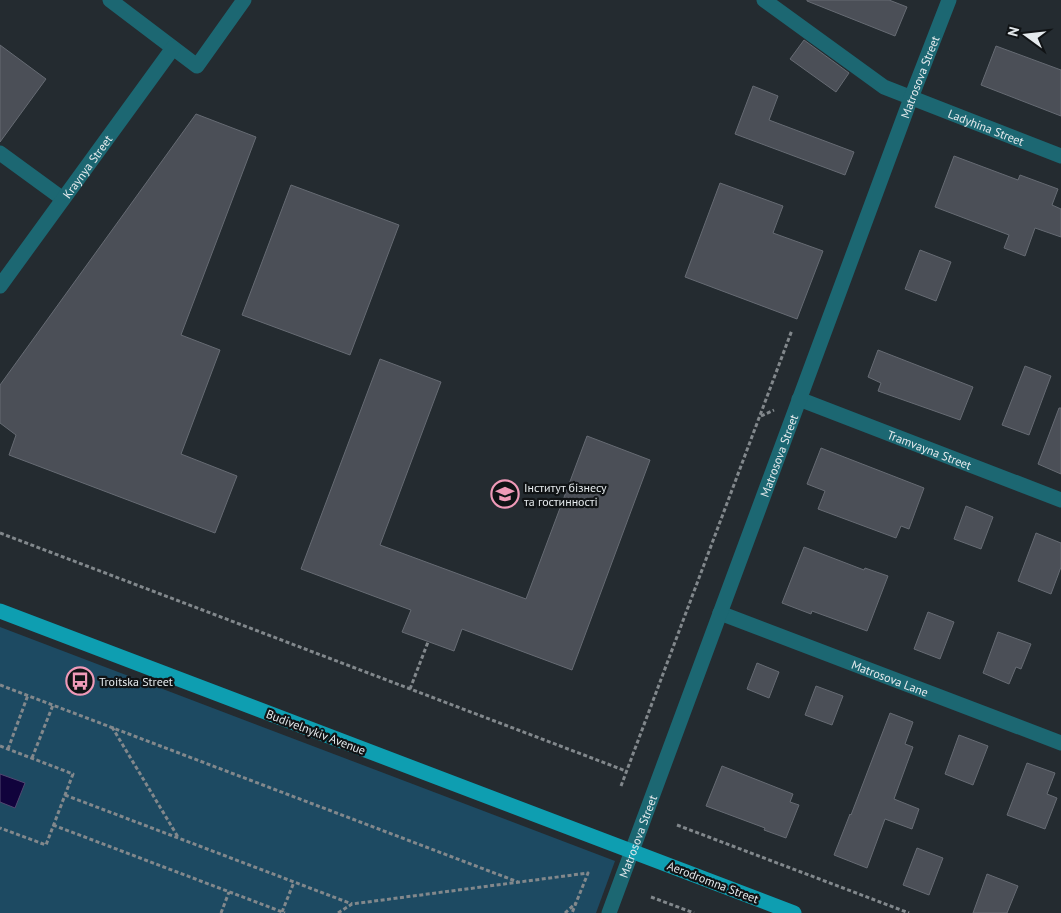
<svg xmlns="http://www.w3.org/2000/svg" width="1061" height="913" viewBox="0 0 1061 913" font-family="'PT Sans',sans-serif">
  <rect width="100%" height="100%" fill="#242b30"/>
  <polygon fill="#1d4a62" points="0,627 615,861 596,913 0,913"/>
  <polygon fill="#11033c" stroke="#514871" points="0,774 25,783 15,808 0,802"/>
  <g fill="#4b4f57" stroke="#666b73">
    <polygon points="807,0 889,0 907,7 895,36 807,1"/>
    <polygon points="804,40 849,73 836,92 790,59"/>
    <polygon points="0,45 46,79 0,142"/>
    <polygon points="996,46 1061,70 1061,116 981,85"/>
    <polygon points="753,86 778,96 769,120 854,152 845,175 735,134"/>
    <polygon points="196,114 256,137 181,335 220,350 181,454 237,476 215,533 9,455 16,435 0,423 0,385"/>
    <polygon points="954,156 1018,180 1020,175 1058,189 1052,205 1061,209 1061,237 1035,228 1025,256 1004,248 1009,235 935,207"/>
    <polygon points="720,183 783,206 773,233 823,251 797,319 685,277"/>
    <polygon points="291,185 399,225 350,355 242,315"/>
    <polygon points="920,250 951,262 936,301 905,289"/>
    <polygon points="878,350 973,387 960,420 878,391 881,383 868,377"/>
    <polygon points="380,359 441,382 380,545 526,599 587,436 650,460 572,670 462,629 454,651 402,632 411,610 301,569"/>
    <polygon points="1025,366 1051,376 1029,435 1002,425"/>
    <polygon points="1059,408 1061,408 1061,474 1038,464"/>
    <polygon points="821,448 924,488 909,529 901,526 896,538 818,509 825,491 807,484"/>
    <polygon points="966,506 993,517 981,549 954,539"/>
    <polygon points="1036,533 1061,543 1061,567 1051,594 1018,581"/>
    <polygon points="804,547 864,570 865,568 888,576 867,631 812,611 811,614 782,603"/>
    <polygon points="928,612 954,622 940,659 914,649"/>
    <polygon points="998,632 1031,644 1021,669 1016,667 1009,684 983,673"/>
    <polygon points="757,663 779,672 769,698 747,689"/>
    <polygon points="816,686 843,696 832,725 805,715"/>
    <polygon points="890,713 913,722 905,744 913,747 894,799 919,809 912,829 885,819 867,868 834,855 850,814 851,815"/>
    <polygon points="959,735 988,746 973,785 945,774"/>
    <polygon points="1027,763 1055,773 1047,794 1057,798 1045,829 1007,815"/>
    <polygon points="722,766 793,794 790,802 799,805 786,838 764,830 765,828 706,806"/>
    <polygon points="917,848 943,858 929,895 903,885"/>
    <polygon points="987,874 1018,886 1007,913 973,913"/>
  </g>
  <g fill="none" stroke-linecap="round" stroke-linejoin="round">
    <g stroke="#82888c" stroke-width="3" stroke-dasharray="4 2.5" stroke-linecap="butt">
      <polyline points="761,416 774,410"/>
      <polyline points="0,533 626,771"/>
      <polyline points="0,685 518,882"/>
      <polyline points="410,689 428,642"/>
      <polyline points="112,727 178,837"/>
      <polyline points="0,746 73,774 46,845 0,828"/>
      <polyline points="8,749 28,695"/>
      <polyline points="32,758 53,705"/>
      <polyline points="621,786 792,330"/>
      <polyline points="65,795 352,904"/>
      <polyline points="53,825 285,913"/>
      <polyline points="677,825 909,913"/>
      <polyline points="651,897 694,913"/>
      <polyline points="282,912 294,882"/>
      <polyline points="221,913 229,892"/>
      <polyline points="338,913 352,904 588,873 572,913"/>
      <polyline points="565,913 576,903"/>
    </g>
    <g stroke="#1c6772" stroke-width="15">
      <polyline points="110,0 197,66 244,0"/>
      <path id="s1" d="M764,0L884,87L1061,156"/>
      <polyline points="0,153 63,199"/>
      <path id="s2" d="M0,286L173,48"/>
      <path id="s3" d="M799,399L1061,500"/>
      <path id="s4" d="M720,613L1061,743"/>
      <path id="s5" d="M609,913L911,98L949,0"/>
    </g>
    <polyline stroke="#0e9eb1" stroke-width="15" points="0,611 794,913"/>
  </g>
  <defs>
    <g id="university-ring" transform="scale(1.4375)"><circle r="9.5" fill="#101315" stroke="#ef9ab8" stroke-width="1.5"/><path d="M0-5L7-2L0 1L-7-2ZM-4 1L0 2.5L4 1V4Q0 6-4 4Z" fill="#ef9ab8"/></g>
    <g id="bus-ring" transform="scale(1.4375)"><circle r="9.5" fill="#101315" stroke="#ef9ab8" stroke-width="1.5"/><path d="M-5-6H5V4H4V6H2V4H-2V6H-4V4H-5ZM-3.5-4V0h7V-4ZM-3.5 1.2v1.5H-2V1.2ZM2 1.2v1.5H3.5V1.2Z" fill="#ef9ab8"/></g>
  </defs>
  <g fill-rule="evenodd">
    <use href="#university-ring" x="505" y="494"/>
    <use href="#bus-ring" x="80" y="681"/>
  </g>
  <g text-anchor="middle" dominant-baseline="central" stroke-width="4.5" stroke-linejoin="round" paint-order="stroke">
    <g font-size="12" fill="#e5eaed" stroke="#101315">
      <text stroke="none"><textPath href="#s5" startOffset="892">Matrosova Street</textPath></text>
      <text stroke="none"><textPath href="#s1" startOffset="258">Ladyhina Street</textPath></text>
      <text stroke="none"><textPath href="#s2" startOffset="148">Kraynya Street</textPath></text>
      <text stroke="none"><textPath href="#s3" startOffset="140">Tramvayna Street</textPath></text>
      <text stroke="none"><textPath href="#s5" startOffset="488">Matrosova Street</textPath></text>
      <text stroke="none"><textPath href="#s4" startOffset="182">Matrosova Lane</textPath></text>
      <text transform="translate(316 732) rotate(21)">Budivelnykiv Avenue</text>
      <text stroke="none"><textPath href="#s5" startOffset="82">Matrosova Street</textPath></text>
      <text transform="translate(713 882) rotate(21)">Aerodromna Street</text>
    </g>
    <g font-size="12" fill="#e5eaed" stroke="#101315" text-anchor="start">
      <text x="524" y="487">Інститут бізнесу<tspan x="524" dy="14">та гостинності</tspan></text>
      <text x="99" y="681">Troitska Street</text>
    </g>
  </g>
  <g transform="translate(1026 35) rotate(285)" stroke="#101315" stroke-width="4" paint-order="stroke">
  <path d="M0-4L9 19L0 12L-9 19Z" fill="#e5eaed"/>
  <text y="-8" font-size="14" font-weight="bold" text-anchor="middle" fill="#e5eaed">N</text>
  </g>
</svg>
